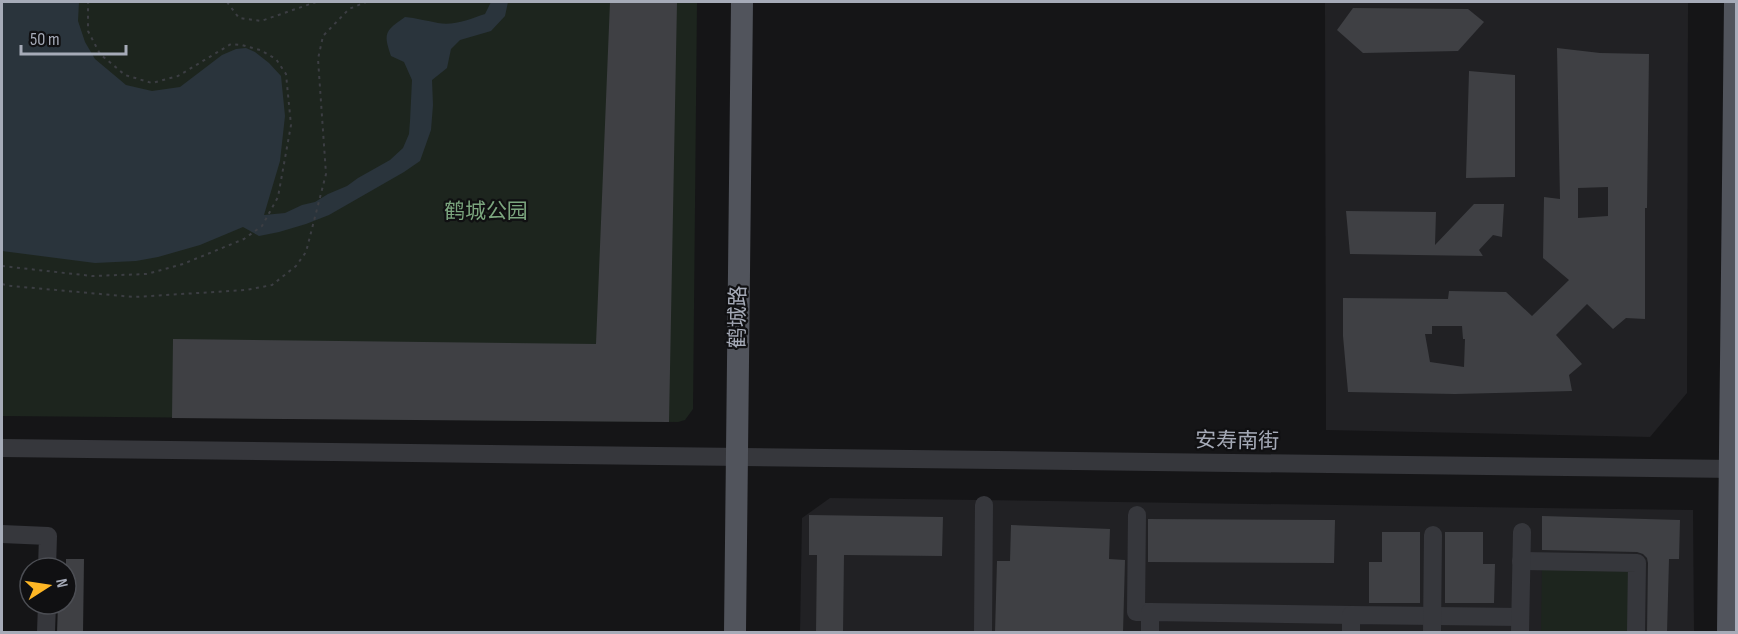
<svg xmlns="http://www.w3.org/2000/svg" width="1738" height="634" viewBox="0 0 1738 634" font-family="'Sofia Sans Condensed','Noto Sans SC',sans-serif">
  <rect width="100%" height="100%" fill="#151517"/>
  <g fill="#212124">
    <polygon points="1325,2 1688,2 1687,393 1650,437 1326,430"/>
    <polygon points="830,498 1693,510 1694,632 800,632 802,518"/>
  </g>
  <g fill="#1d251e">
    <polygon points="2,2 697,2 693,409 685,420 678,422 2,416"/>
    <polygon points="1542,568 1633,569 1632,632 1541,631"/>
  </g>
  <path fill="#2a343c" d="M2,2H79L78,21L85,42L95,59L126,85L152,91L180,87L222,55L236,49L246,48L255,52L269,63L281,76L285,116L280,161L264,215L285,213L302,205L315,202L328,194L347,186L358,178L390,160L403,148L409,134L410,121L412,80L404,62L391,56C383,33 385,31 405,17C416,18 427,21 438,23C454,26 470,19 485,14L491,2H508L505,16L491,31L460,40L451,49L447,68L432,80L433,105L431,130L420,161L404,172L329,215L306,224L279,232L259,236L243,227L200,245L158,257L136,261L95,263L2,251Z"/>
  <g fill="#3f4044" fill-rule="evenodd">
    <polygon points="610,2 677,2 669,422 172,418 173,339 596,344"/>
    <polygon points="1353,8 1468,9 1484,22 1458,51 1363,53 1337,30"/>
    <path d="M1557,48L1600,53L1649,54L1647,208H1645V319L1626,318L1613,329L1587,304L1556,335L1582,364L1569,375L1572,391L1455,394L1348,392L1343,336V298L1448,299L1449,291L1506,292L1532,316L1569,280L1543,258L1544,197L1560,199ZM1608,187V216L1578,218V188ZM1432,326H1462L1463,339H1465L1464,367L1430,362L1425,334H1432Z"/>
    <polygon points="1469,71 1515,75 1515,177 1466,178"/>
    <polygon points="1474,204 1504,204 1502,237 1493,235 1479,250 1483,256 1350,254 1346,211 1436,212 1435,245"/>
    <polygon points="809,515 943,517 942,556 844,555 843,633 816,633 817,555 809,555"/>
    <polygon points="1542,516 1680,520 1679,559 1669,559 1667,633 1647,633 1648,563 1647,558 1643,554 1637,552 1542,550"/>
    <polygon points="1148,519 1335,520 1334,563 1148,562"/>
    <polygon points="1011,525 1110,529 1109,559 1125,560 1123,633 995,633 997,561 1010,561"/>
    <polygon points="1382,532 1420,532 1420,603 1369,603 1369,562 1382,562"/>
    <polygon points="1445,532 1483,532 1483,564 1495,564 1494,603 1445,603"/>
    <polygon points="66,559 84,559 83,633 57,633 58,604 66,604"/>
  </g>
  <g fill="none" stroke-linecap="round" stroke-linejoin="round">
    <g stroke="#3c3e43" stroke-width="2" stroke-dasharray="3 4.5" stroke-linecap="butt">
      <polyline points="227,2 239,18 261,21 316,2"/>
      <polyline points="2,266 92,276 147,274 183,264 244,239 262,226 278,197 291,125 286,74 276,59 260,50 242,45 231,44 178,76 152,83 125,75 100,54 88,31 88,2"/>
      <polyline points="2,284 11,286 134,297 246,290 272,285 296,266 306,252 326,174 318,59 323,36 349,9 366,2"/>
    </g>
    <g stroke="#36373c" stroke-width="18">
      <polyline points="2,448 1736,469"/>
      <polyline points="1137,515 1136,612 1150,612"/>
      <polyline points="2,534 48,536 47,568"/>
      <polyline points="1521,561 1637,563 1636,632"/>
      <polyline points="46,632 47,604"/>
      <polyline points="983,632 984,505"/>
      <polyline points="1150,632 1150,612 1351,615"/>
      <polyline points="1351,632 1351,615 1520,617"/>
      <polyline points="1432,632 1433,535"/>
      <polyline points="1520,632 1522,532"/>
    </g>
    <g stroke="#51545c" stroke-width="22">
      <polyline points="735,632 742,2"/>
      <polyline points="1728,632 1735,2"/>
    </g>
  </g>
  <g text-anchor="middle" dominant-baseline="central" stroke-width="4.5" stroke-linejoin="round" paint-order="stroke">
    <g font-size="21" fill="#7ba57e" stroke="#101012">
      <text x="486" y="211">鹤城公园</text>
    </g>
    <g font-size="21" fill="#a6abb8" stroke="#101012">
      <text transform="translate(738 317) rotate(-89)">鹤城路</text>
      <text transform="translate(1237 441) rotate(1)">安寿南街</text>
    </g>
  </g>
  <rect width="1738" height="634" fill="none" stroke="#a6abb8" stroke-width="6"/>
  <g transform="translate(48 586) rotate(78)"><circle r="28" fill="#101012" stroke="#4c4e54" stroke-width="1.5"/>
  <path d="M0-4.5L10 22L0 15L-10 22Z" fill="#ffb725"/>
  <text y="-9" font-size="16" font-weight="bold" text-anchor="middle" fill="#a6abb8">N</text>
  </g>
  <path d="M21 45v9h105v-9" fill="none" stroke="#a6abb8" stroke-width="3"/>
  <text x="30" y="45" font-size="18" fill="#a6abb8" stroke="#101012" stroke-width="4.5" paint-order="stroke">50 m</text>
</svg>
